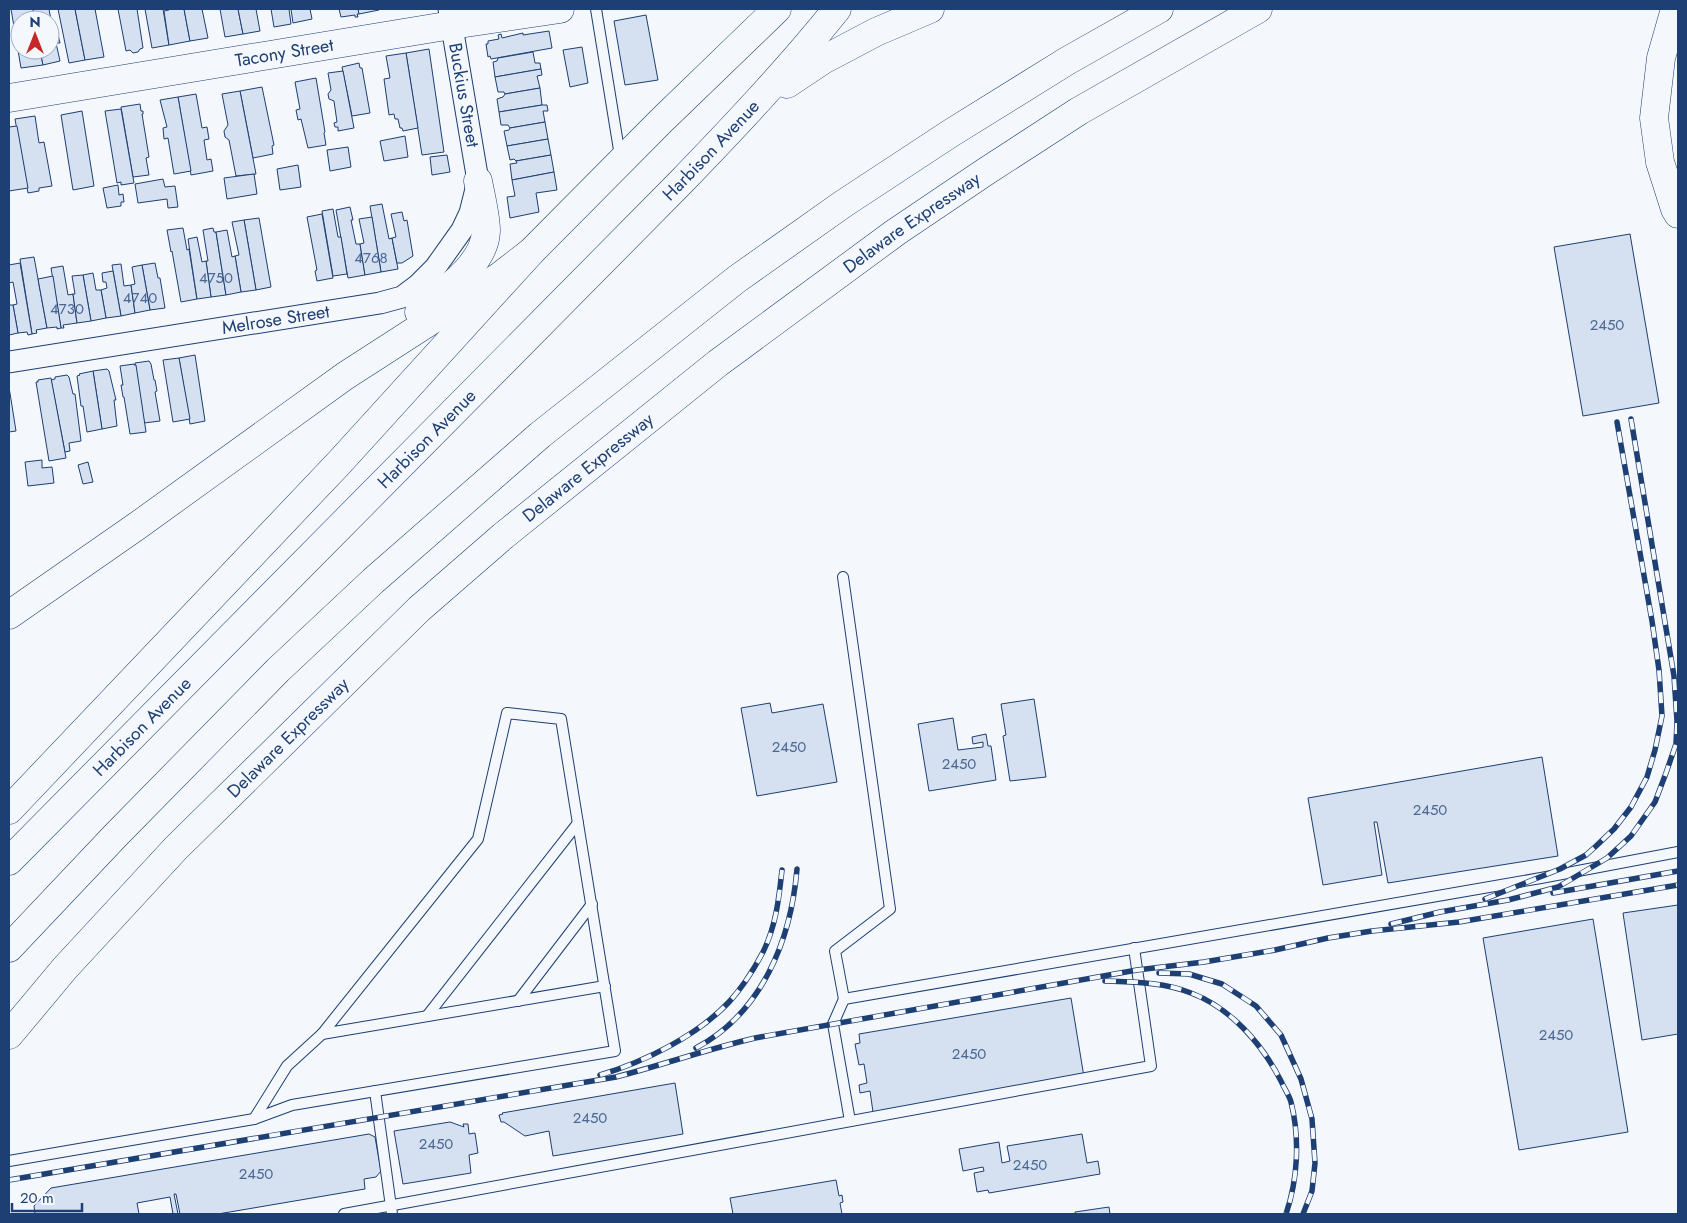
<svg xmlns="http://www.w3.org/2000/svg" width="1687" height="1223" viewBox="0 0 1687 1223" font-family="Jost,sans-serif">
  <rect width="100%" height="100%" fill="#f4f7fb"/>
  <g fill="#d5e0f0" stroke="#1d3f73">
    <polygon points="11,9 33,9 35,20 20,20 20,50 40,50 43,65 21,68"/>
    <polygon points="33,9 49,9 51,20 53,20 54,36 58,35 60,43 56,43 60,61 43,65 40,50 50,50 50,20 35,20"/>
    <polygon points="58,9 75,9 85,60 69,63"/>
    <polygon points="75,9 95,9 104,57 85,60"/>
    <polygon points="118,9 137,9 143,48 140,49 138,52 133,53 130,50 126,51"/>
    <polygon points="145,9 163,9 169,45 152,48"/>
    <polygon points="169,9 184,9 190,41 169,45 164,11 169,10"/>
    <polygon points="184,9 202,9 208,38 190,41"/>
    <polygon points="220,9 238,9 243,34 225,37"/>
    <polygon points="238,9 256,9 260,31 243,34"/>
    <polygon points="271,9 289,9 291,24 274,27"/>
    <polygon points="291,9 310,9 312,19 293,23"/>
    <polygon points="339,9 358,9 359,14 357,14 358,17 355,17 355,15 341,17"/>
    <polygon points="358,9 379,9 379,10 359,14"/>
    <polygon points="646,15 658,80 625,85 614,21"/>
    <polygon points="549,31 552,48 491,59 490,56 488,57 486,44 488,44 488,41 499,39 498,35 501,34 502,38 523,33 523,35"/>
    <polygon points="582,47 588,83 570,87 563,50"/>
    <polygon points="429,49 444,152 422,155 406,53"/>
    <polygon points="533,52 535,63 540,63 541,69 495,77 493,62 497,61 498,58"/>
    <polygon points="406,53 418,128 403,131 402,128 400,128 398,119 395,119 394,114 389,115 384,79 390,78 386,56"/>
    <polygon points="359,63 360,68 362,68 370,113 352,116 342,67"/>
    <polygon points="541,69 542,75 537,76 540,88 505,94 504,92 498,92 495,77"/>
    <polygon points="343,71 354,128 338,131 338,127 335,127 334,123 337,122 334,101 329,99 328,94 331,90 328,73"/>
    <polygon points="316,78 325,132 324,133 326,145 308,148 301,119 298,120 296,110 300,109 295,82"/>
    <polygon points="262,87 274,145 272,146 273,154 253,158 240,91"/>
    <polygon points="540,88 542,105 499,112 497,99 503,97 505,94"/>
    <polygon points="240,91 256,174 236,176 229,140 225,137 224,131 228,125 222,94"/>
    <polygon points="196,94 202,128 207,127 209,139 204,140 207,160 211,159 213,171 191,175 178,97"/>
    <polygon points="178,97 191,171 174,174 168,138 164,139 163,128 167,127 160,100"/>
    <polygon points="140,104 141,111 143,111 143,114 142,114 149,157 146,158 149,175 133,177 121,107"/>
    <polygon points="542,105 547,105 548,111 543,111 545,122 510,128 508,125 501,125 499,112"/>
    <polygon points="121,109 134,183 121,185 121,182 117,183 105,111"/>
    <polygon points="82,111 94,186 73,190 61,115"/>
    <polygon points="35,116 39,143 44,142 52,186 39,188 39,191 28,193 15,119"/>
    <polygon points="545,122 548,139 507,146 504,131 509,130 510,128"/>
    <polygon points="17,126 28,188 9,191 9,127"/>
    <polygon points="405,136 408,157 384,161 380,141"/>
    <polygon points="548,139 551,155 516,161 514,159 510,160 507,146"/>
    <polygon points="348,147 351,167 330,171 327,150"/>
    <polygon points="447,155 450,172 432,175 430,157"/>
    <polygon points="551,155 554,172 512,180 510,164 517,163 516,161"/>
    <polygon points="298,165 301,187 280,190 277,169"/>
    <polygon points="554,172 557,190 536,193 539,212 510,218 507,197 515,196 512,180"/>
    <polygon points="254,174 257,194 227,199 224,178"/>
    <polygon points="163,179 165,187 175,186 178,207 168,208 167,199 138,203 135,184"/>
    <polygon points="118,185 119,195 123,194 124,202 121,202 121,206 107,208 103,188"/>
    <polygon points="382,204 389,239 392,238 398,269 381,272 370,206"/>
    <polygon points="350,207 353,220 351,220 356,244 360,244 365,275 348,278 336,210"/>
    <polygon points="333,209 338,237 341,237 347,274 333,276 322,211"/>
    <polygon points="402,212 404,221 407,220 413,256 402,263 397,263 392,238 396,237 391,214"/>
    <polygon points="322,214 333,278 317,281 315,271 317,270 307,217"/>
    <polygon points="372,217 381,272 365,275 360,244 364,243 359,219"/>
    <polygon points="259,218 271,287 256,290 244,220"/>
    <polygon points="244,220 256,290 241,292 235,256 239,255 232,222"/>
    <polygon points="183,228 187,250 189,249 197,299 181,302 172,251 171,252 167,230"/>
    <polygon points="213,228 214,232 216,232 226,295 211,297 206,261 208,261 203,230"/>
    <polygon points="227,230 232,257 235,256 241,292 226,295 216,232"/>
    <polygon points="1630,234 1659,403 1583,416 1554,247"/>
    <polygon points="197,237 202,262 206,261 211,297 197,299 188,239"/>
    <polygon points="34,257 47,328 36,330 37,333 32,334 20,259"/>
    <polygon points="20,263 32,334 28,335 27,332 18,333 13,305 17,304 13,282 9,283 9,265"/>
    <polygon points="155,263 158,278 160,278 165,308 150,310 142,265"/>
    <polygon points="121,264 124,286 131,285 135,313 121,316 112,265"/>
    <polygon points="142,265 150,310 135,313 131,285 135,284 132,267"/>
    <polygon points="63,266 68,295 73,294 77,323 63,325 64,328 61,328 51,268"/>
    <polygon points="113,271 121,316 106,318 101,290 107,288 106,282 103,282 102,273"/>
    <polygon points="93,273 96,290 101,290 106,318 91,321 83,275"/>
    <polygon points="83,275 91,321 77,323 73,294 75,294 72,276"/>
    <polygon points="53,276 61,328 57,329 57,327 47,328 38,279"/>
    <polygon points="9,305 13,305 18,333 9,335"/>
    <polygon points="195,355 205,421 190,424 179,358"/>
    <polygon points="179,358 190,419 173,422 163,360"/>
    <polygon points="149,361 151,364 154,380 155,380 157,391 155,392 160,421 144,423 135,363"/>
    <polygon points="134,364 134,365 136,365 146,432 130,434 124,397 123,397 121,385 123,385 120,366"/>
    <polygon points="107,369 109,371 116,400 114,400 117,426 102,429 93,371"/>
    <polygon points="93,371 102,429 87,432 83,406 81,406 77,376 80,375 79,374"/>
    <polygon points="67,375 69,377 73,394 75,394 81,441 69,443 70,451 65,452 51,380 55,379 55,377"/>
    <polygon points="51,378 66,458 49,461 36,382 38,382 38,380"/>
    <polygon points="9,387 16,431 9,432"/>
    <polygon points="42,460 42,468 52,467 54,483 28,486 25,462"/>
    <polygon points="88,462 93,482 83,484 78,465"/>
    <polygon points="1034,699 1046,777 1010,781 1003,736 1006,735 1001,704"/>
    <polygon points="770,703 772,713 823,704 837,782 757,796 741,708"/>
    <polygon points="953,718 958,750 983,747 983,742 973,744 972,737 986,734 988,746 991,746 996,780 929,791 918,724"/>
    <polygon points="1542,757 1558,856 1388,883 1377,822 1374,822 1382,875 1323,885 1308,798"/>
    <polygon points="1678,905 1678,1034 1642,1040 1623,913"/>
    <polygon points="1593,919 1628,1132 1519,1150 1483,938"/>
    <polygon points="1071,998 1084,1077 873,1112 870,1091 860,1093 859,1085 867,1083 864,1064 859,1065 855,1044 860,1043 859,1034"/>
    <polygon points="675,1083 683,1134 553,1156 549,1131 525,1136 504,1122 501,1122 499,1115 503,1114 502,1113"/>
    <polygon points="450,1122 464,1127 463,1124 468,1124 469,1134 475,1133 478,1153 469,1155 471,1173 403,1184 394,1131"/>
    <polygon points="369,1134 375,1137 381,1171 376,1177 364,1179 365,1189 218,1214 180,1214 176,1194 174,1194 178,1214 173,1214 170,1197 137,1203 139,1214 35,1214 34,1206 51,1188"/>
    <polygon points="1082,1134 1087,1163 1098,1161 1100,1174 989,1193 988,1190 977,1192 974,1173 984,1171 983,1167 963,1171 959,1149 999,1142 1002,1163 1010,1161 1007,1146"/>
    <polygon points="836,1180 839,1196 842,1195 843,1202 840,1203 842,1214 733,1214 730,1198"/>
    <polygon points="1109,1207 1110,1214 1075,1214 1075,1212"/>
  </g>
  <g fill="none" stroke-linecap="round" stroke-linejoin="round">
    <g stroke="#1d3f73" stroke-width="12">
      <g id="service">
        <polyline points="596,9 620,156"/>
        <polyline points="843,577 890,909 835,951 844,999 1541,878 1678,852"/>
        <polyline points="844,999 833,1024 850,1121"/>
        <polyline points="518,1001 592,904"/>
        <polyline points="427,1016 578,823"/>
        <polyline points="375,1091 392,1214"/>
        <polyline points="254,1119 287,1066 322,1034"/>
        <polyline points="9,1161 254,1119 292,1105 615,1051 561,719 507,713 478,839 322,1034 605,986"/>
        <polyline points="344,1214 1151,1066 1134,948"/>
      </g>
    </g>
    <g stroke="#1d3f73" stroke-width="23">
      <g id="minor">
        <path id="s1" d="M9,362L380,303L402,297L418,285L435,268L462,230L470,213L478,181L449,9"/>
      </g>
    </g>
    <g stroke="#1d3f73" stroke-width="29">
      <g id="secondary">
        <path id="s2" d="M9,98L452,25L560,9"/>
      </g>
    </g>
    <g stroke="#1d3f73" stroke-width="29">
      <g id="primary">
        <polyline points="787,84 823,60 876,32 930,9"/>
        <polyline points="9,810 338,464 531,252 661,121 777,9"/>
        <path id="s3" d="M9,861L680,183C735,126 788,70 837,9"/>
      </g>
    </g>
    <g stroke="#1d3f73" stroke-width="29">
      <g id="motorway">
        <polyline points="1675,9 1661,58 1654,118 1660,162 1675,209 1678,214"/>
        <path d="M419,312C442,292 485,265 486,231C486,216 481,197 478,181"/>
        <polyline points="9,615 137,526 345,376 500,276 531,252"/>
        <polyline points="9,948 115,836 278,670 373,581 540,435 737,279 843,204 951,133 1067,61 1159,9"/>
        <path id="s4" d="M9,1035L65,968L176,848L419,609L503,536L718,363L896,232L985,172L1079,111L1258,9"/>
      </g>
    </g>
    <use href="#service" stroke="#f4f7fb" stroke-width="10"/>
    <use href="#minor" stroke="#f4f7fb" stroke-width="21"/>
    <use href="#secondary" stroke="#f4f7fb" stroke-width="28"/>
    <use href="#primary" stroke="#f4f7fb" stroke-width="28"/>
    <use href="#motorway" stroke="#f4f7fb" stroke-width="28"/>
    <g stroke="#1d3f73" stroke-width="5.5">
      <g id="rail">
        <polyline points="1553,893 1678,871"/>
        <polyline points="1485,899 1560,869 1586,855 1595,847 1614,829 1631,807 1647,777 1655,750 1662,716 1659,670 1652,621 1617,422"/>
        <polyline points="1391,924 1440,912 1508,900 1558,887 1607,858 1631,836 1655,802 1666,773 1676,744 1677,721 1674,676 1631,419"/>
        <polyline points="1159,973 1189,974 1222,984 1256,1006 1281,1035 1301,1079 1312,1119 1315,1163 1312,1191 1303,1214"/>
        <path d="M1105,981C1134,982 1164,982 1191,993C1231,1008 1262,1044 1281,1081C1284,1088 1289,1095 1291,1102C1300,1138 1298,1179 1286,1214"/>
        <path d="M696,1048C762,1013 791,940 797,869"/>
        <path d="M600,1075C644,1062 697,1036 729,1002C742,988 754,969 763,952C776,926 779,898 782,870"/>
        <path d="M9,1180L616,1077C662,1065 708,1049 755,1038L1137,970L1204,962L1275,950L1328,938L1372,931L1459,922L1678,885"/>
      </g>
    </g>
    <use href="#rail" stroke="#f4f7fb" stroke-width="4" stroke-dasharray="11" stroke-linecap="butt"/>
  </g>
  <g text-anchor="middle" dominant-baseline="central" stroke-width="4" stroke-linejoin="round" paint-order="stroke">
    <g font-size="15" fill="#4b6792">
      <text x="371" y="258">4768</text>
      <text x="216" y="278">4750</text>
      <text x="140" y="298">4740</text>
      <text x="67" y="309">4730</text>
      <text x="1607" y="325">2450</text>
      <text x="789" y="747">2450</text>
      <text x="959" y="764">2450</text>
      <text x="1430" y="810">2450</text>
      <text x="1556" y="1035">2450</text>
      <text x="969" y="1054">2450</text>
      <text x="590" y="1118">2450</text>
      <text x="436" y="1144">2450</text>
      <text x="1030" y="1165">2450</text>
      <text x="256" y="1174">2450</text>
    </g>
    <g font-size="18" fill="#1d3f73" stroke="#f4f7fb">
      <text stroke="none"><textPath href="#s2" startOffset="279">Tacony Street</textPath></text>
      <text transform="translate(464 95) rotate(80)">Buckius Street</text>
      <text stroke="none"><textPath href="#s3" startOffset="999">Harbison Avenue</textPath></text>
      <text stroke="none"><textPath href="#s4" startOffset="1218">Delaware Expressway</textPath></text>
      <text stroke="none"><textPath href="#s1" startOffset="270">Melrose Street</textPath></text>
      <text stroke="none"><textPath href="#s3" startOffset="594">Harbison Avenue</textPath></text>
      <text stroke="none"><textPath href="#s4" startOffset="812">Delaware Expressway</textPath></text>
      <text stroke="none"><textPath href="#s3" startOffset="189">Harbison Avenue</textPath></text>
      <text stroke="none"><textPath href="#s4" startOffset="408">Delaware Expressway</textPath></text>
    </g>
  </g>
  <rect width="1687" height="1223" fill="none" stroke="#1d3f73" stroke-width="20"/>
  <g transform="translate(35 35)"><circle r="24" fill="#f4f7fb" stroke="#9eadc5"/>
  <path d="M0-4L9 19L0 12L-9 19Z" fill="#c62828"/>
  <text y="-8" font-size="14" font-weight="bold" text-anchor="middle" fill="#1d3f73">N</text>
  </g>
  <path d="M12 1203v8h70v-8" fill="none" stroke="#1d3f73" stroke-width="2.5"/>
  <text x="20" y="1203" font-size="15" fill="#1d3f73" stroke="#f4f7fb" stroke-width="4" paint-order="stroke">20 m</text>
</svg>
